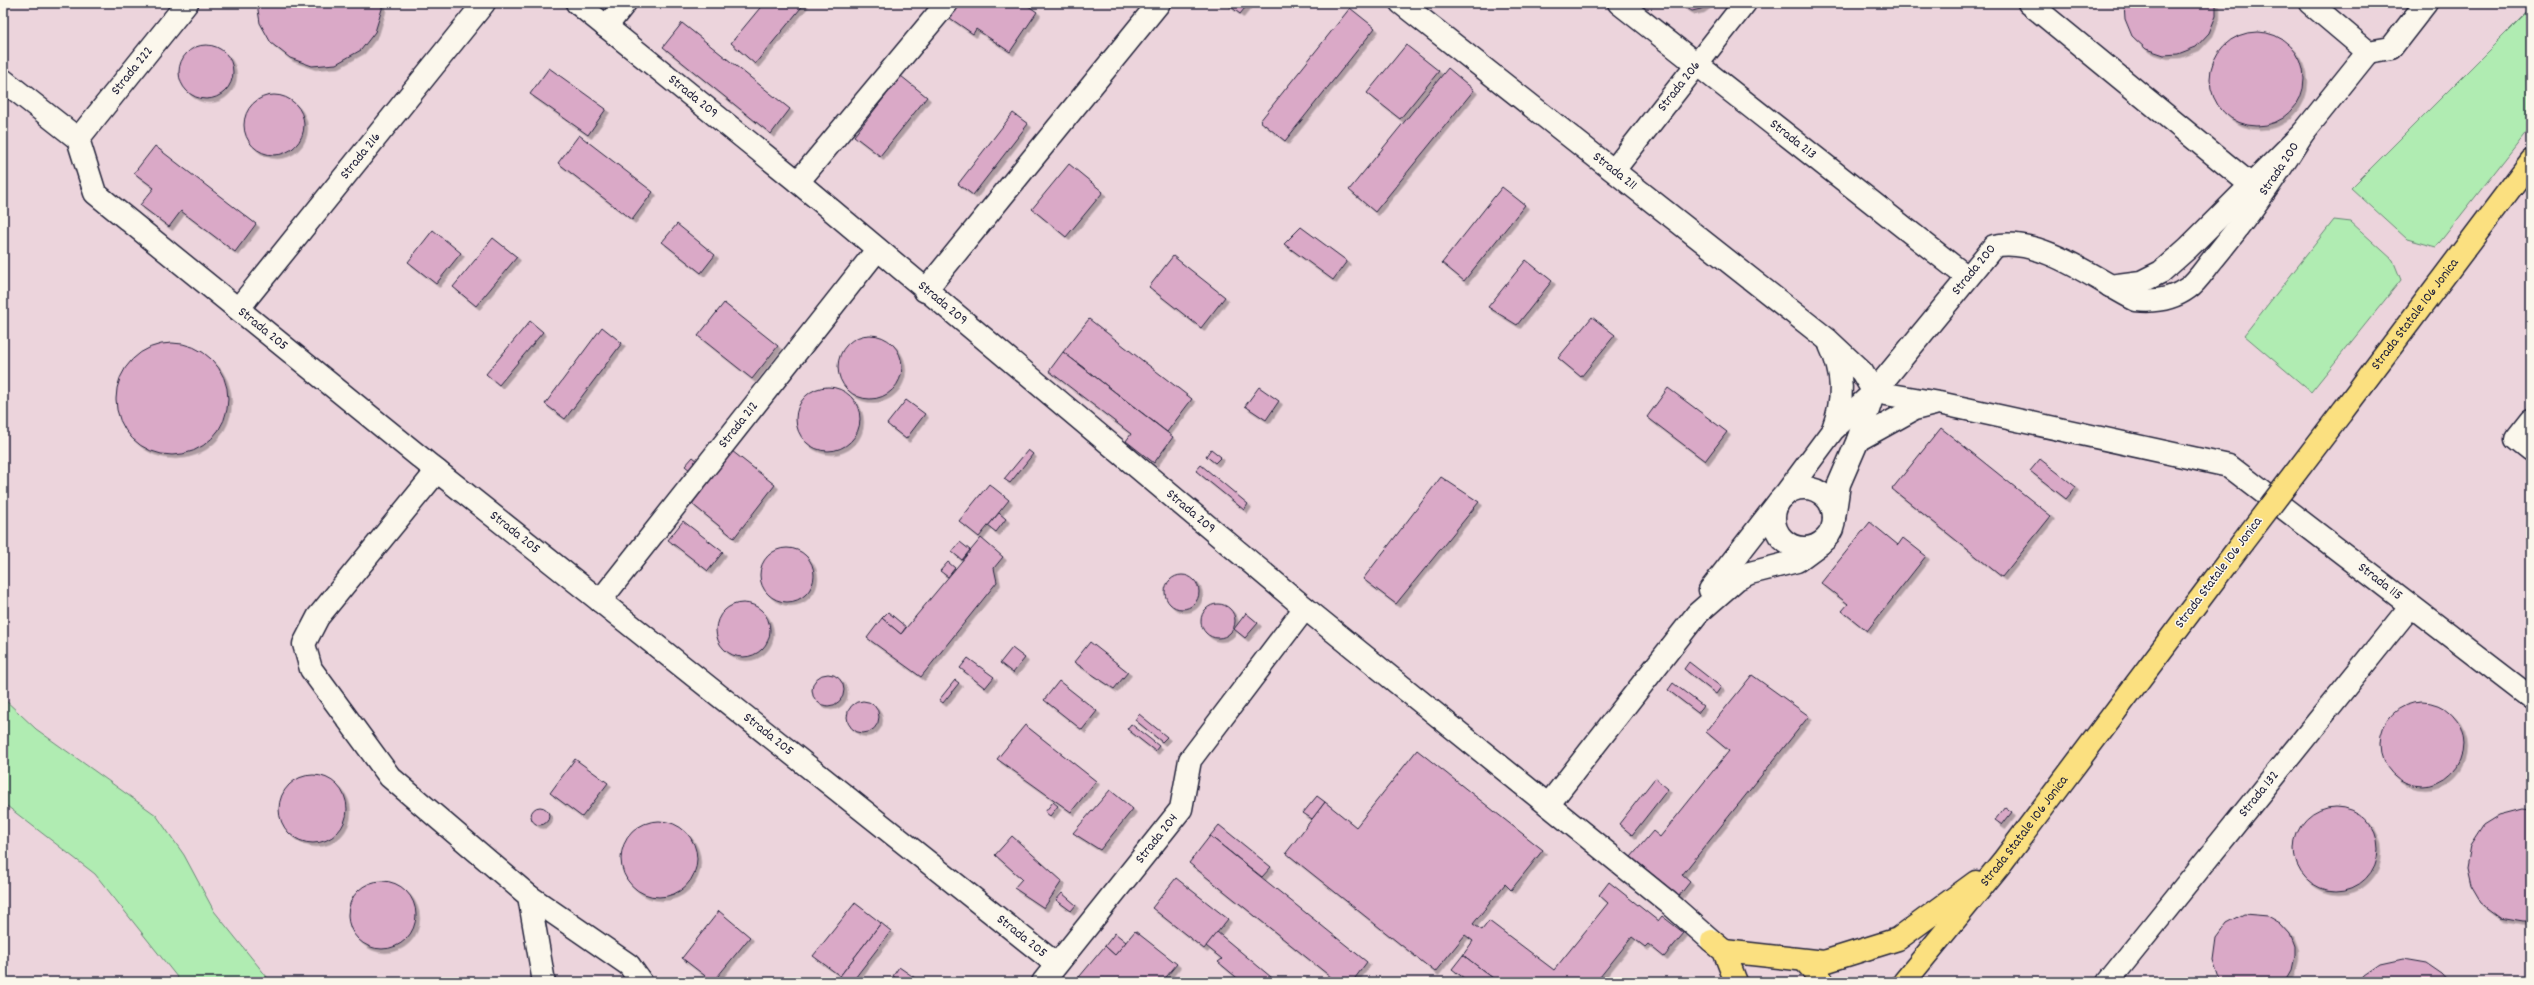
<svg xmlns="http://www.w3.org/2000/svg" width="2534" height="985" viewBox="0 0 2534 985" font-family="Dekko,sans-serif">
  <defs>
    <filter id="shadow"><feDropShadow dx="3.5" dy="3.5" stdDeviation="0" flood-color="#0004"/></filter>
  </defs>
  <rect width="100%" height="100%" fill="#f4e7e5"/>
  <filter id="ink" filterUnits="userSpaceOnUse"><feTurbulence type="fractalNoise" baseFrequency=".025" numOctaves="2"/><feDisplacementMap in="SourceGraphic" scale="8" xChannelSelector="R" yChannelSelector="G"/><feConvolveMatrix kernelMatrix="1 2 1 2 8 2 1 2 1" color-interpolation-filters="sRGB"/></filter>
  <g filter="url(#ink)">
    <rect fill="#ecd4dc" x="3" y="3" width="2528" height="979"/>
    <g fill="#b0ecb2" stroke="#698776">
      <polygon points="2531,8 2531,126 2436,247 2407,239 2351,188"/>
      <polygon points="2334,220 2351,222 2393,260 2401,280 2311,392 2244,335"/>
      <polygon points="3,698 36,729 156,815 184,855 214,911 271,982 181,982 95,874 3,803"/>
    </g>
    <g fill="#daa9c7" stroke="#22223b" filter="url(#shadow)">
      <polygon points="257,3 382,3 382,9 375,32 361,50 336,64 312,66 290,58 271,43 260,23"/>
      <polygon points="764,3 805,3 755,64 731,43"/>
      <polygon points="957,3 1024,3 1037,12 1010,52 976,29 973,34 947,16"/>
      <polygon points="1226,3 1249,3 1240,14"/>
      <polygon points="1678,3 1709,3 1701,9 1692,11"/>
      <polygon points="2124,3 2216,3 2216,16 2209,33 2196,47 2178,54 2164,55 2146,49 2132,36 2125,19"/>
      <polygon points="1350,8 1375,28 1285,141 1260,121"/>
      <polygon points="682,23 790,109 771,134 663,47"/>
      <circle cx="2257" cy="79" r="47"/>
      <polygon points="1406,45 1439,71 1400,119 1367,93"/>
      <circle cx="206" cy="72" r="27"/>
      <polygon points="549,68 606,109 588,135 530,94"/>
      <polygon points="1448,68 1474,90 1375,212 1349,190"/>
      <polygon points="901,76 927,97 880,156 854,136"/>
      <circle cx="274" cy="125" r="30"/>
      <polygon points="1013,113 1028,124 973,195 958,184"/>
      <polygon points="579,135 653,192 632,220 558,163"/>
      <polygon points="155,146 256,224 235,252 181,211 169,227 140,205 154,188 134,173"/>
      <polygon points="1069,164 1103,192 1066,237 1032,209"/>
      <polygon points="1502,187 1525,205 1464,281 1442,263"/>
      <polygon points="677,224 715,255 701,273 662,242"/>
      <polygon points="1301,227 1347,261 1333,280 1284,244"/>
      <polygon points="433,230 461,253 436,284 408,262"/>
      <polygon points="493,238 517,257 476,306 453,287"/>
      <polygon points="1173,256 1225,297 1201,328 1149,287"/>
      <polygon points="1526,260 1552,281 1517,325 1488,307"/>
      <polygon points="724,303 778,346 752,379 698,336"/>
      <polygon points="1592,317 1615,335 1581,377 1558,358"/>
      <polygon points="1089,319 1192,399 1167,432 1063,352"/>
      <polygon points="530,321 543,332 499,385 486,374"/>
      <polygon points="602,327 622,343 565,419 545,404"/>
      <circle cx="870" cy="367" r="32"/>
      <circle cx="172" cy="399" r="56"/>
      <polygon points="1063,352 1173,437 1154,463 1126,441 1131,434 1049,371"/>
      <polygon points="1259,387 1279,401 1266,420 1245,406"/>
      <circle cx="828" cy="419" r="32"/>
      <polygon points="1668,388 1727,432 1705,461 1647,417"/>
      <polygon points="906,400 925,414 906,439 887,424"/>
      <polygon points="1941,428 2051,516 2002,577 1892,489"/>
      <polygon points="1211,449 1221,457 1215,463 1206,456"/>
      <polygon points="1028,450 1033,454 1010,483 1004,479"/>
      <polygon points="732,451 775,485 734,538 692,504"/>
      <polygon points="693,457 698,461 691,471 685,466"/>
      <polygon points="2040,459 2076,487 2066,499 2030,471"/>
      <polygon points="1201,465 1248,504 1244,510 1196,471"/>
      <polygon points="1441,477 1479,502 1396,604 1363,579"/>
      <polygon points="989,484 1009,500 979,537 959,521"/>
      <polygon points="999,513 1006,519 996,532 988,526"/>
      <polygon points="683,521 723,552 708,571 668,540"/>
      <polygon points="1870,522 1898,545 1903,538 1926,556 1867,631 1842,611 1848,604 1821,583"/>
      <polygon points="981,538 1003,557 994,568 997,582 921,677 867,638 882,618 901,634"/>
      <polygon points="960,542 970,550 962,560 952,552"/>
      <circle cx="787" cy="575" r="27"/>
      <polygon points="948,562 955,568 948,577 940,571"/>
      <circle cx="1182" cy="592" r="17"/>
      <circle cx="743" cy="630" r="27"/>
      <circle cx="1218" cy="621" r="17"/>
      <polygon points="888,612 906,627 901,634 882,618"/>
      <polygon points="1246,613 1258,623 1245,638 1234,629"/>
      <polygon points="1090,642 1128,672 1114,689 1074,662"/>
      <polygon points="1012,648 1025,658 1013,673 1000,663"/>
      <polygon points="968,658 994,677 985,688 960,668"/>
      <polygon points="1689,662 1721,687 1716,694 1684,669"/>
      <circle cx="828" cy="690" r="16"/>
      <polygon points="1752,675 1809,716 1682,875 1690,882 1679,896 1631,857 1653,831 1660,837 1729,751 1706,732"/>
      <polygon points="955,680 959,683 943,703 939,700"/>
      <polygon points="1059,681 1097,711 1082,730 1044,700"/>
      <polygon points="1673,683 1703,706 1698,713 1668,690"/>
      <circle cx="863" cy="717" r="16"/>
      <circle cx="2422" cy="744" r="42"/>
      <polygon points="1139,714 1167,737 1162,742 1135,720"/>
      <polygon points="1131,724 1159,746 1155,751 1127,729"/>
      <polygon points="1025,725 1096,781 1071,812 997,759"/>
      <polygon points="1417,750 1543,850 1511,890 1505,884 1473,924 1482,930 1489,921 1554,970 1608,903 1599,895 1609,882 1658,921 1662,916 1684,933 1664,957 1648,944 1645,947 1632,937 1596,982 1498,982 1463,955 1473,941 1465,935 1435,972 1286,853 1325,802 1356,827"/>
      <polygon points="575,759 608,783 582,817 550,793"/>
      <circle cx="313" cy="809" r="34"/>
      <polygon points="1655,778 1668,789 1632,835 1619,824"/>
      <polygon points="1110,790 1133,809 1100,850 1073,833"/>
      <polygon points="1317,796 1325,802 1312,819 1303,813"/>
      <polygon points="1053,802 1058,806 1050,816 1045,812"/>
      <polygon points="2005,807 2012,812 2002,825 1995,820"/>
      <circle cx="540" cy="816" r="9"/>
      <circle cx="2336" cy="849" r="42"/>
      <polygon points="2523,809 2531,810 2531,921 2523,921 2500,917 2481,903 2471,886 2467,868 2471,845 2484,825 2500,815"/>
      <circle cx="659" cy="859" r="38"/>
      <polygon points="1219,825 1271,867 1262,877 1210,836"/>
      <polygon points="1012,836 1062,881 1044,908 1014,888 1022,879 995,855"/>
      <polygon points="1210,836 1367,962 1352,982 1337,982 1189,863"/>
      <polygon points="1176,878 1228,919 1204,949 1152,908"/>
      <circle cx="382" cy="915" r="34"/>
      <polygon points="1062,893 1076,905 1071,911 1056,900"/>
      <polygon points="855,903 881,923 840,976 813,956"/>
      <polygon points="719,911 750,937 713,982 682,958"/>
      <polygon points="2244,914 2268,916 2280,923 2290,934 2295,947 2295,956 2292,970 2285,982 2222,982 2219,978 2213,960 2216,938 2227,923"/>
      <polygon points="881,923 891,931 852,982 847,982 840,976"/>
      <polygon points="1135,931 1177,964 1162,982 1075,982 1105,946 1115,955"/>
      <polygon points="1217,932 1277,982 1242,982 1218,962 1222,959 1206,946"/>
      <polygon points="1115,933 1126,942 1115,955 1105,946"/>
      <polygon points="1463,955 1498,982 1469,982 1452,969"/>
      <polygon points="2403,959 2426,963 2442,974 2449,982 2358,982 2364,975 2380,964"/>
      <polygon points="899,967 915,978 912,982 904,980 902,982 893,976"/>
      <polygon points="1181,976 1189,982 1176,982"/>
    </g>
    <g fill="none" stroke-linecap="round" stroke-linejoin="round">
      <g stroke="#22223b" stroke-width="25">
        <g id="minor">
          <path id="s1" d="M577,3L798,182L1305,608L1669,903L1712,941"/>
          <path id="s2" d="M1401,3L1828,340L1862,372L1874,392"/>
          <path id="s3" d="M1619,3L1967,277"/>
          <polyline points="2029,3 2251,185"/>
          <polyline points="2310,3 2368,52"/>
          <polyline points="606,27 625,3"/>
          <polyline points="2368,52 2391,48 2426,3"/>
          <path id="s4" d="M3,80L78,139L95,193L437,471L1056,964"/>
          <path id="s5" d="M78,139L187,3"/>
          <path id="s6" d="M1614,170L1745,3"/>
          <polyline points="798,182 947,3"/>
          <polyline points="2110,286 2141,282 2161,272 2188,248 2303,133 2368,52"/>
          <polyline points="925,291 1159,3"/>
          <path id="s7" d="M238,309L484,3"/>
          <path d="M1830,345C1844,375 1844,399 1833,429"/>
          <path id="s8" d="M1874,392L1939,403L2229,466L2531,698"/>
          <polyline points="2531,420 2516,439 2531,451"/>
          <polyline points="1858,440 1914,409 1934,404"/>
          <polyline points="437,471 318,617 304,644 311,669 390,777 529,896 544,982"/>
          <circle cx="1804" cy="518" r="30"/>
          <path id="s9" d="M1784,496L1833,430L1874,392L1994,246C2040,236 2096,280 2136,300C2154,302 2173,299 2188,288C2198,281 2206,267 2214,258C2247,218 2276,177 2303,133"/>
          <polyline points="1834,518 1839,484 1858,440 1873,395"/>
          <polyline points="1710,590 1777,504"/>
          <path id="s10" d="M600,601L877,250"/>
          <polyline points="1548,805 1697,614 1737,579 1750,573 1797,561 1820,544"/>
          <polyline points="529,896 629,965 641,982"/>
          <path id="s11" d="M1043,982L1181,809L1190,760L1305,608"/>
          <path id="s12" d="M2108,982L2410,607"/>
        </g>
      </g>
      <g stroke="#22223b" stroke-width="25">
        <g id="major">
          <path id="s13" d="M2342,412L2531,161"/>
          <polyline points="1712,941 1724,951 1736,982"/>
          <polyline points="1724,951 1824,962 1898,939 1976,882"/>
          <polyline points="1805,961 1823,982"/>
          <path id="s14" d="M1904,982L2003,861L2242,543"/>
        </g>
      </g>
      <use href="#minor" stroke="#fbf7ec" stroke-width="22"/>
      <use href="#major" stroke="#fbe080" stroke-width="22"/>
      <g stroke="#22223b" stroke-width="25" stroke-linecap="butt">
        <polyline id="major-bridge" points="2242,543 2342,412"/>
      </g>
      <use href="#major-bridge" stroke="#fbe080" stroke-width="22"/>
    </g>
  </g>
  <g text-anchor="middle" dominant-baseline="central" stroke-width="3" stroke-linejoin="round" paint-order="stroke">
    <g font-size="14" fill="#22223b" stroke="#fbf7ec">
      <text stroke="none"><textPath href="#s5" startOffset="87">Strada 222</textPath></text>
      <text stroke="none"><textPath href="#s6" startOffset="106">Strada 206</textPath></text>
      <text stroke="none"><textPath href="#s1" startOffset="149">Strada 209</textPath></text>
      <text stroke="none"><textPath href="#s3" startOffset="221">Strada 213</textPath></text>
      <text stroke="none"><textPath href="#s7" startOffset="196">Strada 216</textPath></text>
      <text stroke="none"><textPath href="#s9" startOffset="687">Strada 200</textPath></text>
      <text stroke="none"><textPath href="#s2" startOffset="272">Strada 211</textPath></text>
      <text stroke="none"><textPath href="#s9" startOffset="296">Strada 200</textPath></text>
      <text stroke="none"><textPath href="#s1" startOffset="473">Strada 209</textPath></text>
      <text stroke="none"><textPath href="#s13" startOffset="122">Strada Statale 106 Jonica</textPath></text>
      <text stroke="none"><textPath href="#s4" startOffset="368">Strada 205</textPath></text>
      <text stroke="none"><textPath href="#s10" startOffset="224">Strada 212</textPath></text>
      <text stroke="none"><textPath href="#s1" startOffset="797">Strada 209</textPath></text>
      <text stroke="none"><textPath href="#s4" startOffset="692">Strada 205</textPath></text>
      <text transform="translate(2219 573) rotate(-53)">Strada Statale 106 Jonica</text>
      <text stroke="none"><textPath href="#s8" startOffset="553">Strada 115</textPath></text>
      <text stroke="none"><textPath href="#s4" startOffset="1016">Strada 205</textPath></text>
      <text stroke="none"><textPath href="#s12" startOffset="241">Strada 132</textPath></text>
      <text stroke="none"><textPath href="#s14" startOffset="193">Strada Statale 106 Jonica</textPath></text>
      <text stroke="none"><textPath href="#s11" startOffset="183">Strada 204</textPath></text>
      <text stroke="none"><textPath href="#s4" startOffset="1340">Strada 205</textPath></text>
    </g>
  </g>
  <rect width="2534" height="985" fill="none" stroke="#fbf7ec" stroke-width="16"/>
  <rect x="8" y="8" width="2518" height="969" fill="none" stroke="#22223b" stroke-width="1.5" filter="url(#ink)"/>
</svg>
